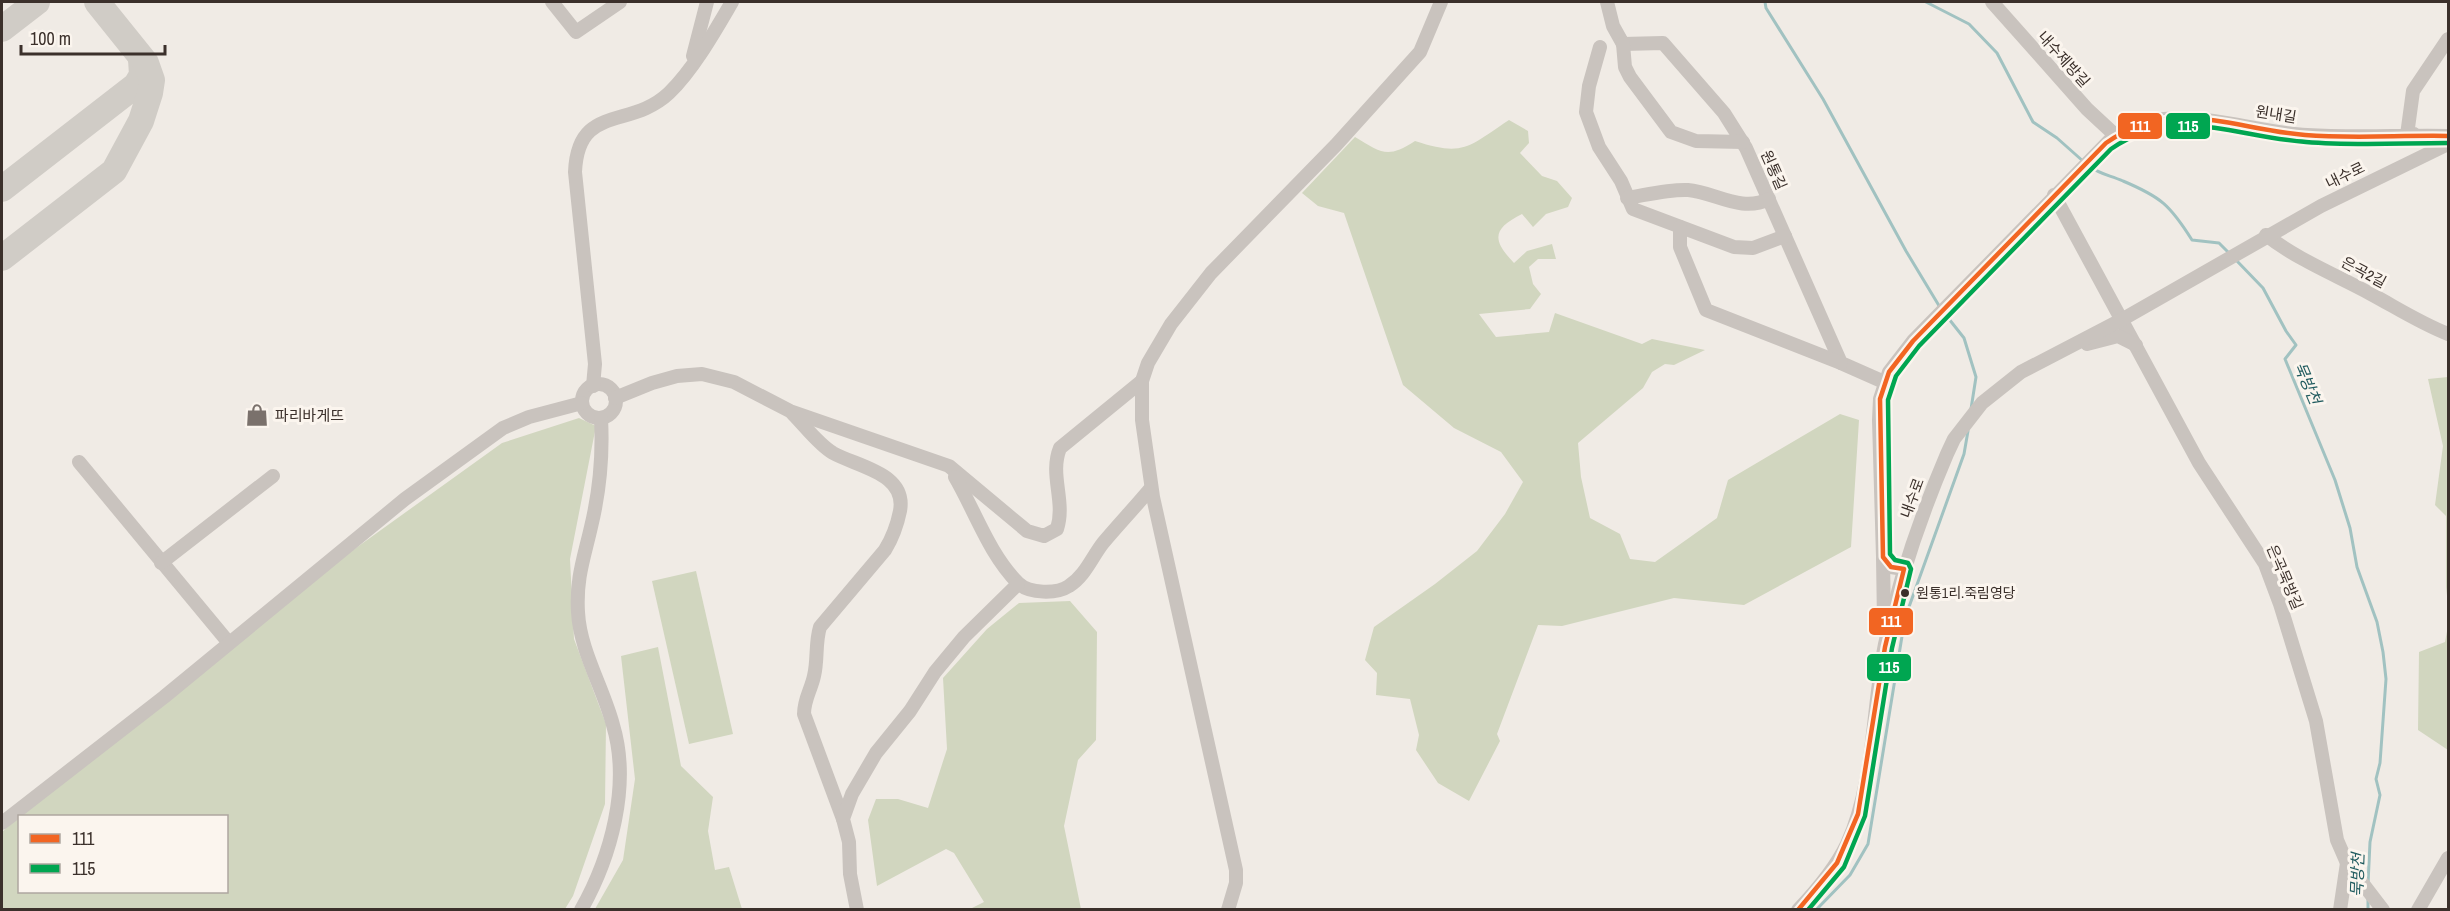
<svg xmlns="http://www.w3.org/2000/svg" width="2450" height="911" viewBox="0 0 2450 911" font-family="'Archivo Narrow','Noto Sans KR',sans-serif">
  <rect width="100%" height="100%" fill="#f0ebe5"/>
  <g fill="#d1d6bf">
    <path d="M1509,120L1528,131L1529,143L1520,153L1542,176L1557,181L1572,198L1568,207L1546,214L1533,227L1522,214C1492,229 1492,240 1514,263L1527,251L1552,244L1556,259H1538L1529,267L1533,284L1541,294L1530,309L1479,314L1496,337L1549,332L1555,313L1642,344L1652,339L1705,350L1674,365L1665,364L1652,372L1643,388L1578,443L1581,477L1590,518L1620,534L1630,559L1655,562L1717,518L1728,480L1840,414L1859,420L1851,547L1744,605L1674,598L1562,626L1538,625L1497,734L1500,741L1469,801L1438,783L1416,750L1419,735L1410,699L1376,695L1377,673L1365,660L1374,627L1435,584L1477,551L1505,514L1523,482L1501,452L1454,428L1403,385L1344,213L1318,206L1302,193L1355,137C1382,153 1387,159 1415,141C1464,157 1468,147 1509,120Z"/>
    <polygon points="2448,377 2448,605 2446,587 2446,516 2435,505 2443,446 2428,379"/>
    <polygon points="579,418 596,426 570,559 574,639 606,724 605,804 573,896 565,909 2,909 2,832 19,817 20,892 226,892 226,816 20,816 342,558 502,443"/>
    <polygon points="696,571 733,734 689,744 652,581"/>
    <polygon points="1070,601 1097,632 1096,740 1078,760 1064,826 1081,909 970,909 984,902 954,853 946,849 877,886 868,820 876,799 898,799 928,808 947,749 943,678 987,629 1019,603"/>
    <polygon points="2448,626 2448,750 2418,730 2419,652 2445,642"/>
    <polygon points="658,647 681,766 713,797 708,831 715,870 729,867 742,909 595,909 623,860 635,779 621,656"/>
  </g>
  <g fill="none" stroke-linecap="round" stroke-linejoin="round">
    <g stroke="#a1c2c1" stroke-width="3">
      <polyline points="1765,2 1766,8 1823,99 1906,251 1941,309"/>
      <polyline points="1926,2 1969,24 1997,53 2033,122 2057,138 2084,162"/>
      <path d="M2089,166C2101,175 2110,175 2123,181C2161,197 2170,205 2192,240L2219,243L2229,253"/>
      <polyline points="2236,260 2263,288 2286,331 2296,345 2285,359 2335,480 2350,528 2357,567 2377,622 2383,652 2386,679 2380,763 2376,779 2380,795 2370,842 2368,884"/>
      <polyline points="1945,314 1964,338 1976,377 1971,409"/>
      <polyline points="2368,899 2368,910"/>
      <polyline points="1816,910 1850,875 1868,844 1905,618 1964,454 1968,431"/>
    </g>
    <g stroke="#d0ccc6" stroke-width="26">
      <polyline points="2,29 37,2"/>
      <polyline points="2,189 136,85 142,75 141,59"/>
      <polyline points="2,258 114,171 141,121 150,93 152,80 146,63 97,2"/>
    </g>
    <g stroke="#c9c3be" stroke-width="14">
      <polyline points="552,2 576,32 620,2"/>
      <polyline points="1607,2 1613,26 1623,44 1663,43 1724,113 1746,148 1841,363 1884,382"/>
      <polyline points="1992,2 2087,109 2115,135"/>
      <polyline points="1623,44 1625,67 1630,77 1671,132 1696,141 1743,142"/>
      <polyline points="1600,47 1589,86 1586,112 1599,147 1621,181 1633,209 1734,247 1753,248 1785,236"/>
      <polyline points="693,56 707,2"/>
      <polyline points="2414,134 2407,135 2413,91 2448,39"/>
      <polyline points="2054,195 2199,463 2265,564 2280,604 2316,721 2337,840 2347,863 2383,910"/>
      <path d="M1627,198C1646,195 1669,189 1688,190C1715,192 1741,213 1769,199"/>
      <polyline points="1680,227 1680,247 1706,310 1841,363"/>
      <path d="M2266,235C2298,260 2336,275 2371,294C2397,308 2420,323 2448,334"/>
      <polyline points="2087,344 2118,336 2136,345"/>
      <circle cx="599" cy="401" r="17"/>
      <path d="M593,386L595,364L575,172C578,103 630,130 669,93C693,70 715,31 732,2"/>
      <path d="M615,398L652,383L677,376L702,374L734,382L790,411L949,466L1027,531L1044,536L1057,529C1066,501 1049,475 1060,448L1142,381"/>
      <path d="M793,414C805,426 818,444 833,453C858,467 907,473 900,511C897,526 893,537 885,550L820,627C815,643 818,660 814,676C811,690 804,699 804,714L843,819"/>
      <polyline points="79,462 229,643"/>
      <path d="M955,477C975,511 989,554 1018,583C1029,594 1057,594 1069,586C1085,576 1092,557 1103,543C1119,524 1136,506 1151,488"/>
      <polyline points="1883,557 1884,623"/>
      <polyline points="161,563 273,476"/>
      <path d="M1904,569L1891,567L1883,557L1879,420L1880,399L1889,372L1913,341L2115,135C2175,99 2242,132 2307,135C2354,138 2401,135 2448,136"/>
      <polyline points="2,823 164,697 405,499 503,428 529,417 582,403"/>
      <path d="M581,910C611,857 631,785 613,725C603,687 580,651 578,612C576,578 584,558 591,527C600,490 603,455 601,418"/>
      <polyline points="857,910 850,874 849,842 843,819 852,794 876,753 910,711 935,672 964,637 1018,584"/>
      <polyline points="1228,910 1236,883 1236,870 1153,497 1142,420 1142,381 1148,363 1171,324 1211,273 1336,145 1420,52 1441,2"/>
      <path d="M1798,910C1817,890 1835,869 1847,844C1875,783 1872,709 1885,644C1899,579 1921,515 1947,454L1954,439L1982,403L2021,372L2123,319L2321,206L2448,144"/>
      <polyline points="2340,910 2347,863"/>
      <polyline points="2418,910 2448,858"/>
    </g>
    <g stroke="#fbf5ee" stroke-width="9">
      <path id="bus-1" d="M1798,910L1837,863L1858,814L1885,647L1904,569L1891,567L1883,557L1880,399L1889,372L1913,341L2106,143C2174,96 2232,129 2305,135C2353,139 2401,135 2448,136"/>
    </g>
    <g stroke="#fbf5ee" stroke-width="9">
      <path id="bus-2" d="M1808,910L1844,867L1865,816L1892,648L1911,569L1908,563L1895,560L1890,554L1888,400L1896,376L1919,346L2111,149C2176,104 2235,137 2306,142C2353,146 2401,143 2448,143"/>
    </g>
    <use href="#bus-1" stroke="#f26522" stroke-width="4.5"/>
    <use href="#bus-2" stroke="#00a651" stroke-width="4.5"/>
  </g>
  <defs>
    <g id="shop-bare" transform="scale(1.8)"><path d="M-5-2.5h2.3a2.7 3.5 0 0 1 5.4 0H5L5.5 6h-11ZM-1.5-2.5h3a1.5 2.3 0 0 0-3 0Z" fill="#7a716c" stroke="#fbf5ee" stroke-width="2.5" paint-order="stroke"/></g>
  </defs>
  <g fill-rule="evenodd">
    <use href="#shop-bare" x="257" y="415"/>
  </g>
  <circle fill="#3b302b" stroke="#fbf5ee" stroke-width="2" cx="1905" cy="593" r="5"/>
  <g text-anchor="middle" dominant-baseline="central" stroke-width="6" stroke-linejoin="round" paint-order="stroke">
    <g font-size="14" fill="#3b302b" stroke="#fbf5ee" text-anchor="start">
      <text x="1916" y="593">원통1리.죽림영당</text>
    </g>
    <g font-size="15" fill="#3b302b" stroke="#fbf5ee">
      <text transform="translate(2064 59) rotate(48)">내수제방길</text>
      <text transform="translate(2276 114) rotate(9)">원내길</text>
      <text transform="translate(1774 170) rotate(66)">원통길</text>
      <text transform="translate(2345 175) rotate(-26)">내수로</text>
      <text transform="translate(2364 272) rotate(28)">은곡2길</text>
      <text transform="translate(1912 498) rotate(-70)">내수로</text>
      <text transform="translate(2285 577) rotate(67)">은곡묵방길</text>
    </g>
    <g font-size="15" fill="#3b302b" stroke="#fbf5ee" text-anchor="start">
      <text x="275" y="415">파리바게뜨</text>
    </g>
    <g font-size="16" font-style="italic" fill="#1f5a5e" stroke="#fbf5ee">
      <text transform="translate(2308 383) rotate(67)">묵방천</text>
      <text transform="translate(2357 875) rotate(-88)">묵방천</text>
    </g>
  </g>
  <g stroke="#fbf5ee" stroke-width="2">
    <rect x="2165" y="112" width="46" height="28" rx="6" fill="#00a651"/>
    <rect x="2117" y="112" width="46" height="28" rx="6" fill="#f26522"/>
    <rect x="1868" y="607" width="46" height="29" rx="6" fill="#f26522"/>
    <rect x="1866" y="653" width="46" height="29" rx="6" fill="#00a651"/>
  </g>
  <g font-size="16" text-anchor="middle" font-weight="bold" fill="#fff">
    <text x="2188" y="132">115</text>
    <text x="2140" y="132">111</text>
    <text x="1891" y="627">111</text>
    <text x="1889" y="673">115</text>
  </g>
  <rect width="2450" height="911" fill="none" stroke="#3b302b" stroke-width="6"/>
  <rect x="18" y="815" width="210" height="78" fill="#fbf5ee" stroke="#aea6a0" stroke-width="1.5"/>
  <rect x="30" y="834" width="30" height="9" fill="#f26522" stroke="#aea6a0" stroke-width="1.5"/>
  <text x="72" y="845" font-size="18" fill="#3b302b">111</text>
  <rect x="30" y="864" width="30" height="9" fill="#00a651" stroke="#aea6a0" stroke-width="1.5"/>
  <text x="72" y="875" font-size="18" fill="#3b302b">115</text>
  <path d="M21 45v9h144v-9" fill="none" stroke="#3b302b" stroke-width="3"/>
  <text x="30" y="45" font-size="18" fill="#3b302b" stroke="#fbf5ee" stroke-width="4.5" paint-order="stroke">100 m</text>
</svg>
